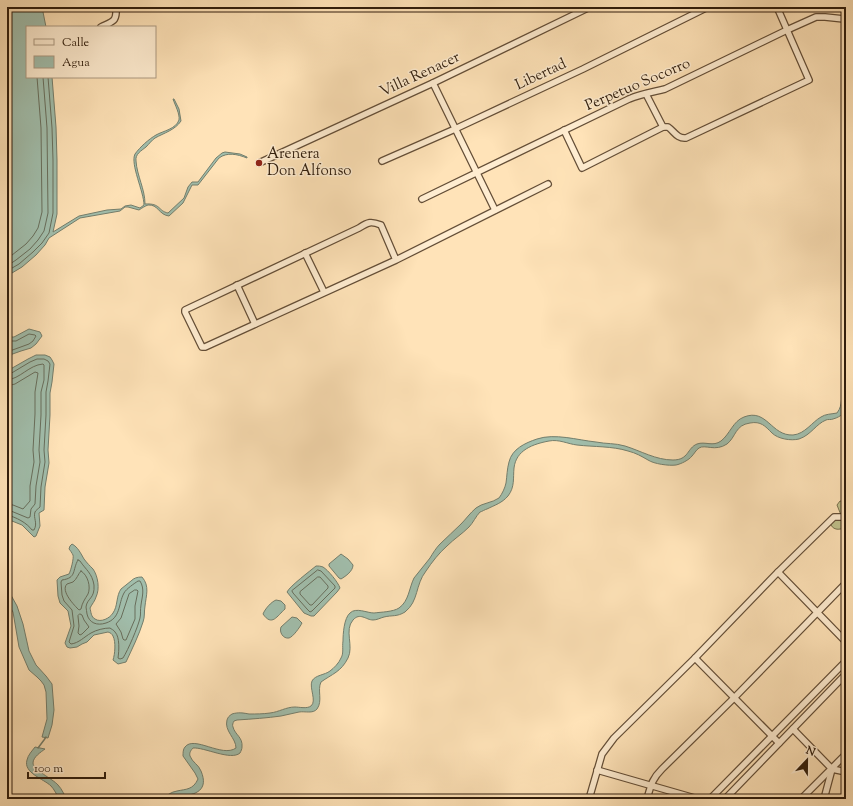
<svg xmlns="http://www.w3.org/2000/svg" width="853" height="806" viewBox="0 0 853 806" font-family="'Sorts Mill Goudy',serif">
  <rect width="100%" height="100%" fill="#ffe3b8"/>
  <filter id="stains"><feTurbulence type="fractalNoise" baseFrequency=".005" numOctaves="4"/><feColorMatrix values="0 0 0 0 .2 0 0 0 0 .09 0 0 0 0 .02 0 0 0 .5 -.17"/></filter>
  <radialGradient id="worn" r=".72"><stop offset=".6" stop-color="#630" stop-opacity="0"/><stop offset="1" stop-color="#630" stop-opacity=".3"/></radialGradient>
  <path fill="#c1c38e" stroke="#78704d" d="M840,501L846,502V526C842,530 834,531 831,525C830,523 830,519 830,517L841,515L837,505Z"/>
  <g fill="#a1beac" stroke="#747e6c">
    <path d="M7,7H42L46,27H27V77H52L56,127L57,160V214L53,232L79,216L107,210L121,209L125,206L131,205L140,208L144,205C144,192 130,164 135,154C140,147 149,139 156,135C163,131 176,129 179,120C180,114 175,105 173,99H174L179,109L181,121C175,130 164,133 155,138C152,140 149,144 146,147C141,151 135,154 136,161C137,176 145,189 145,204C161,203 158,211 168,213L184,198L188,187L192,182H198L216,158L222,153L225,152L240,154L247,157V158C237,154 227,152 219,158L198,185H192L183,203L169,216C159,215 158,204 148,205C145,206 142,208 139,210L128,207H125L120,211L80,218L49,238L45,245L36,255L22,267L7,276Z"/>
    <polygon points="29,329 40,332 42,336 36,344 31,348 21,351 7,356 7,337 14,337"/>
    <polygon points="36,355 45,355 50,357 52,360 54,364 52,382 50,393 50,415 48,450 49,463 45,487 44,510 39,513 40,526 36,536 34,537 22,525 7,519 7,371 28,359"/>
    <path d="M846,386C846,401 851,414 833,419C831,420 828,419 826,420C816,424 811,435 799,439C791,441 778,439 772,433C765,426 761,421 750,423C735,425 736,437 727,444C715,452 705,444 699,448C696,450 694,454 692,456C689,460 681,464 676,465C669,466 654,464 648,460C641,456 636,453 628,451C612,446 594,447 577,445C568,444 559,439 549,441C533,444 516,450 514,468C513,478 515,487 508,496C502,503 495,505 487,509C486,509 481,512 480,512C476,516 473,523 469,527C462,534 454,539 447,546C439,553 432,562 426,571C415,585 419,601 405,612C397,617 392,615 384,617C380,618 377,620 373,620C366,620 360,612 353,620C344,630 354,646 348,658C341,672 332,674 321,682C317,690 323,701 317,709C313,714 305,711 299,712C293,713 287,715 281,716C267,718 252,719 237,720L234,721C233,723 232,725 233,727C235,735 243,737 242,747C242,749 241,751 240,753C231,761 204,747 193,748C191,750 189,753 190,756C192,762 199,765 201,771C209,790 196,795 181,796C178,797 175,799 172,799C169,799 166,799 163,799C167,795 171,792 177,791C186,789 193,790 198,779L195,773L183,756C183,753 183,749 185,747C194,735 222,758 236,748C236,738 224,731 227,720C228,717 229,716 232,714C238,712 244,713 249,714C256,714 263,714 270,713C279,712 286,707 295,707C299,707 307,709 311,706C317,701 309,688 312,681C315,675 325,675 330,671C334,668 339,663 341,658C344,653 342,647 343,641C343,634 344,618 350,613C356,607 367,613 374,613C381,612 393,612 399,608C409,601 409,588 414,578C419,571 425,565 430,558C433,553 436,548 440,544C447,537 454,531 461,524C466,519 470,513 476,508C482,503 492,503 499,498C502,494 505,488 506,483C507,476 507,469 509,462C512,449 525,443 537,439C555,433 577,440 596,442C606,444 615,443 625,446C641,451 656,460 673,460C689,460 687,448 697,444C705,441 713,447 721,441C730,434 733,421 744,417C767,408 771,436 793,435C805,434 812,422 821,417C825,414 832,414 837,413C844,404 839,396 846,386Z"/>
    <path d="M72,544C78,547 81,554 84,559C87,563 90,566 93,569C98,576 100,589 96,597C95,601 92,604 90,608C91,612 91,617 95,619C101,623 110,618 113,613C118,606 116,596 121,589C124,586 128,584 131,581C134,578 137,577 142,577C150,586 146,596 145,606C144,611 145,617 143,622C139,635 132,649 126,662L118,664L113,660C115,654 116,642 113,636C112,634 111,633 108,632L94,635L87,642L82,644L77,647L70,648L67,647L65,643L71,626L68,611L60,603L58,596L57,580L60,577L69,574C71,570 74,558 73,555C72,553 70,550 69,549L70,546Z"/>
    <path d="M341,554L348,559L353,565C353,571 346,576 341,579L339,578L329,566V564Z"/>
    <path d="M316,566C319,566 320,566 323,567C328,570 338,582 340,588L337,592L314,616H311L304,613L287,592C290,586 310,571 316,566Z"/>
    <polygon points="7,588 17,606 23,624 29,651 36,665 46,676 52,684 54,710 52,725 48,738 42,737 47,719 46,692 44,685 41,681 37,677 29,670 19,647 13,612 7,602"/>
    <path d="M276,600L281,601L285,605V609C277,616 272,627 263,614C265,609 271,602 276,600Z"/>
    <path d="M292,617L297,618L302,623C300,627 293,637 289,638C283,639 279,632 281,627Z"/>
    <path d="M35,747L45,749C41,752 33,757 33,763C33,770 53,779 58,785C62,789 64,795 67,799H59C57,795 54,789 51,786C44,779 23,773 27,760C28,755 32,751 35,747Z"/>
  </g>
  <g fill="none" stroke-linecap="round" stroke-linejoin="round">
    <g stroke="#686e5c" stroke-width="1">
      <polyline points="7,259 26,244 33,236 38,228 42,212 41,128 37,77"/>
      <polyline points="7,266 16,260 30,249 38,240 44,231 48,213 47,128 43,77"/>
      <polyline points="7,271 19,264 33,252 42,243 49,233 53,213 53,160 52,128 48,77"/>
      <polyline points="7,341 16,341 29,334 35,335 36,336 33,341 29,344 7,352"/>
      <path d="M7,375L10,374L30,362L37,359H44L48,361L50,364L48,381L46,392V415L44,450L45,462L41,487L40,507C39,508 35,511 35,512C33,518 38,523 34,530H32C27,523 16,517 7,515"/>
      <path d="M7,380C20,379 29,365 43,364L44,365V380L41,392V415L39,450L40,462L36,486L35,504L31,509L30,517L28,518L11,511L7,510"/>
      <polyline points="7,386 15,384 35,372 38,373 35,392 35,414 33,450 34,462 30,486 30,501 23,509 13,505 7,504"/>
      <path d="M78,560L80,561C86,570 92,573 94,585C95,599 87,598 86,607C86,609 87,612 87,614C89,623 97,626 106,623C121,618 118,604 124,593C126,589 135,583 138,581H140C145,589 142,597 141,605C140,610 141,614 140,618C138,627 128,650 123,658L120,659L118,658C119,651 120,637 115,632C114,630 111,629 110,628C104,628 96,630 91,633C84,637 79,643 71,644L69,642L74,626L72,610L64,601L62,595L61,582L62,580C77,578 72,570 78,560Z"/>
      <polygon points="318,570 321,571 335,586 335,588 312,611 310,612 307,609 293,593 292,591"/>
      <path d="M81,571C88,575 91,587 88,594C85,599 82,603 81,609L79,610C75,606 60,591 67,584C69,583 71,583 73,582C77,579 78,574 81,571Z"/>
      <polygon points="318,577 320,577 328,586 328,588 312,605 310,605 300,594 300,592"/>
      <polygon points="135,590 137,590 138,591 135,606 135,619 126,640 124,640 123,639 121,632 116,624 121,618 129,594"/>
      <polygon points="80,614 82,615 84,620 89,627 82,634 80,635 78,633 79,626 78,616"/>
    </g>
    <polyline stroke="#747e6c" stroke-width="1.5" points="38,748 44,740 46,737"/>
    <g stroke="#644e37" stroke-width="8">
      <g id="street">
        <path d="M101,27C113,21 117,22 116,7"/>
        <polyline points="433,83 495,210"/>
        <polyline points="646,94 663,127"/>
        <path d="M564,130L582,168L663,127H668C674,131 677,139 686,138L809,80L777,7"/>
        <polyline points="382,161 455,129 583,69 708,7"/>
        <polyline points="259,163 433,83 590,7"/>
        <path d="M422,199L629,99C640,94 653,92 665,89L787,30L816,17H825L844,19H846"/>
        <polyline points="305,253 324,292"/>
        <path d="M396,260L381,225C371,221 368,222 359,228L185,310V312L202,347H205L396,260L548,184"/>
        <polyline points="237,285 255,324"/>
        <polyline points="778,572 846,642"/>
        <polyline points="695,658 779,743"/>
        <polyline points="793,729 832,769 846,772"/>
        <polyline points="597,770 698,799"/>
        <polyline points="589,799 602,754 614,738 695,658 778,572 834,517 842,517 846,518"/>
        <path d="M647,799C651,785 652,779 662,769L734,698L846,583"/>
        <polyline points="710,799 846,661"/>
        <polyline points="725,799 846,674"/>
        <polyline points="801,799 846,754"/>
        <polyline points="824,799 832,769"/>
      </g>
    </g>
    <use href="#street" stroke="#ffedd1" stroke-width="5.5"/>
  </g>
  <circle fill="#8f2418" stroke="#ffedd1" stroke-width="1.5" cx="259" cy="163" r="4"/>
  <g text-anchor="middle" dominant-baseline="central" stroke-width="3" stroke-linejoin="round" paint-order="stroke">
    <g font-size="15" fill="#301d0c" stroke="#ffedd1">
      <text transform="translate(420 75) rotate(-25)">Villa Renacer</text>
      <text transform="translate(541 75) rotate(-25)">Libertad</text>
      <text transform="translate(638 85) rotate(-23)">Perpetuo Socorro</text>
    </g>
    <g font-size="15" fill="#301d0c" stroke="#ffedd1" text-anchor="start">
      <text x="267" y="154">Arenera<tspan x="267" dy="17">Don Alfonso</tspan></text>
    </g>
  </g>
  <rect width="853" height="806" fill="none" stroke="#ffe3b8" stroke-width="24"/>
  <rect x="8" y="8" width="837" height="790" fill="none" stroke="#301d0c" stroke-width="2"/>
  <rect x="12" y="12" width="829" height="782" fill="none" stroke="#301d0c"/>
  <rect x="26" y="26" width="130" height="52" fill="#ffedd1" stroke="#ac9a82"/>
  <rect x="34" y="39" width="20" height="6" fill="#ffedd1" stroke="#ac9a82"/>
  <text x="62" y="46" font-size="12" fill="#301d0c">Calle</text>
  <rect x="34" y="56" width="20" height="12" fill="#a1beac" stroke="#ac9a82"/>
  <text x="62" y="66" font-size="12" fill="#301d0c">Agua</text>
  <g transform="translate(807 760) rotate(22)" stroke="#ffedd1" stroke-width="3" paint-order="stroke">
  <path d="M0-3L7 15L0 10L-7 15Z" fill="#301d0c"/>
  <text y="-6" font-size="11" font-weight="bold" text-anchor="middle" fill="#301d0c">N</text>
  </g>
  <path d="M28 772v6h77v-6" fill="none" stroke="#301d0c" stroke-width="2"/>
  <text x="34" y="772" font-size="12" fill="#301d0c" stroke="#ffedd1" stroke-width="3" paint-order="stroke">100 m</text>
  <rect width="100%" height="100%" filter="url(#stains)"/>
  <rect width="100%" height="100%" fill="url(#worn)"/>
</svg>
